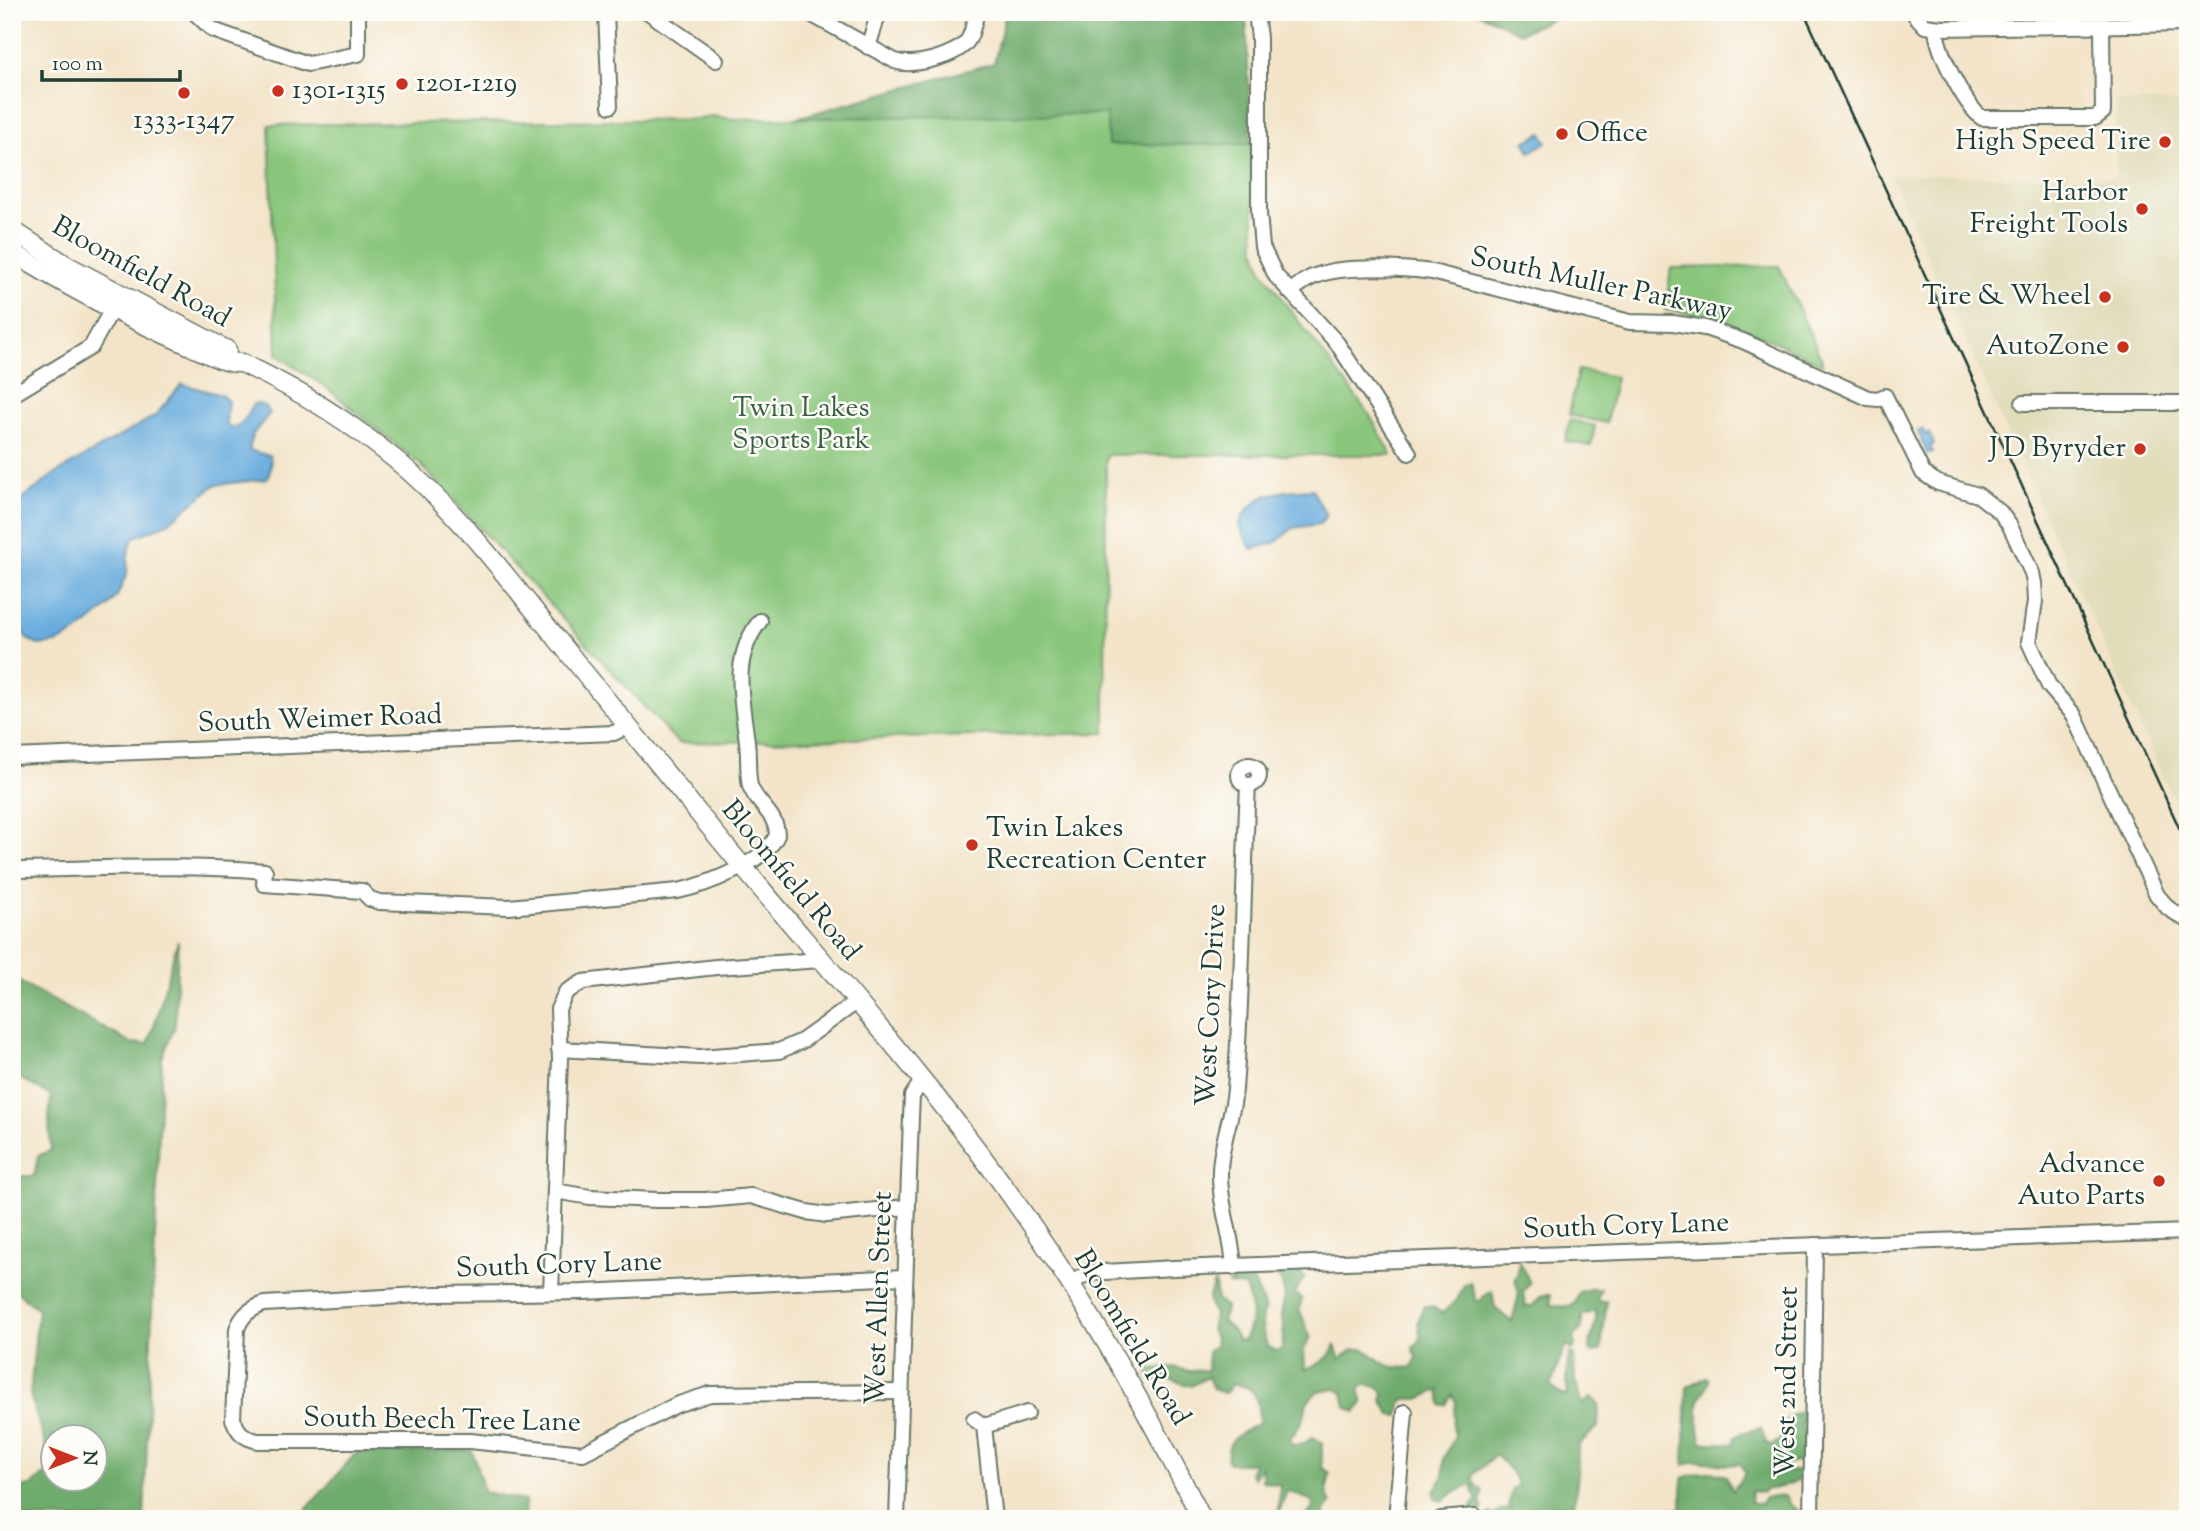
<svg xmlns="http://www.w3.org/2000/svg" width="2200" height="1531" viewBox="0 0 2200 1531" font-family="'Sorts Mill Goudy',serif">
  <rect width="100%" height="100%" fill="#fdfcf7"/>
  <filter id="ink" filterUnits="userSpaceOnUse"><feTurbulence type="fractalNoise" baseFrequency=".0143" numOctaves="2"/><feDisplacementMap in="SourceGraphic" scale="14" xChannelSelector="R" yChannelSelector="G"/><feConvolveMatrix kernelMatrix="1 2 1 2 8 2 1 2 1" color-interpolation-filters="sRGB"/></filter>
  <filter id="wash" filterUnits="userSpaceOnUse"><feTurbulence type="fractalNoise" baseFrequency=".00686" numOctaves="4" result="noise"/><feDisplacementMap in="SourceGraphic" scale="28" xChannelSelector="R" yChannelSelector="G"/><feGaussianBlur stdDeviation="1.57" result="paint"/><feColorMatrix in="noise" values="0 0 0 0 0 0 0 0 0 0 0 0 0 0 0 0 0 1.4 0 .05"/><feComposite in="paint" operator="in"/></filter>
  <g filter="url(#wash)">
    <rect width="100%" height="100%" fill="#f3e4c9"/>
    <polygon fill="#e1dcba" points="2115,101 2188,103 2188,819 2182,818 1890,174 2116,178"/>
    <g fill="#89c67c" stroke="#548258" stroke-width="2">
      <polygon points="1108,114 1108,145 1251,144 1255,247 1262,270 1285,303 1369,414 1392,455 1106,455 1105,733 678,743 421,465 327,388 277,355 269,125 701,119 711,116 734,119"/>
      <path d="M1779,266L1822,360V364C1768,338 1725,317 1665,310L1671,268Z"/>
      <polygon points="1578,370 1616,377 1606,423 1569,415"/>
      <polygon points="1570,420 1595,426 1591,446 1565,441"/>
    </g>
    <g fill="#6eab6c" stroke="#467450" stroke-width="2">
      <polygon points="1006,12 1246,12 1251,144 1108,145 1107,114 796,118 994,63"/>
      <polygon points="1477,12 1568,12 1520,33"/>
      <path d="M178,941L175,1026L162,1058L144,1519H12V1489L31,1486L52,1469V1478H94V1436H52V1466L30,1395L38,1309L12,1288V1176H34L38,1156L51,1150L49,1120L51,1096L12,1074V978L131,1043L148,1044C161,1010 166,975 178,941Z"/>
      <path d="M1519,1260L1530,1283L1523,1292L1525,1306H1532C1539,1299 1539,1294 1550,1295L1551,1305L1566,1307L1574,1304L1579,1292L1589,1289H1601L1597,1297L1598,1301H1607L1601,1350L1593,1353L1590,1350C1589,1336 1598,1325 1596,1311L1582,1315V1328L1573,1337L1575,1346L1572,1350L1567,1345C1559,1357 1557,1373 1550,1386L1562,1395H1567C1568,1382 1565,1365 1570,1353L1574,1356L1575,1381L1583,1404L1592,1397L1599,1405L1598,1427L1578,1445V1473L1574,1506L1599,1511L1681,1509L1683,1478C1698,1472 1711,1469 1726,1476L1733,1491L1745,1472L1739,1463C1721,1470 1702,1455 1684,1465L1687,1387L1706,1377L1709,1380C1707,1389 1700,1395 1699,1401C1697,1408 1699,1436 1702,1442C1713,1445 1722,1441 1733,1445L1735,1437L1741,1433L1761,1428L1766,1443L1771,1445L1780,1440C1782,1434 1783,1422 1789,1417C1796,1413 1799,1414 1804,1407L1806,1411L1801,1426L1807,1430L1806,1452L1802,1461L1775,1466L1785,1471H1802L1804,1474L1799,1481C1788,1483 1777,1491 1766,1489L1762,1493L1751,1491L1750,1502L1761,1504L1764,1498L1785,1496L1790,1505L1803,1514V1519H1763L1758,1513L1751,1514L1744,1519H1484L1489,1513L1495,1515L1500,1510L1511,1509L1508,1507L1512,1489L1518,1485L1511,1471L1496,1455L1475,1473L1473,1479L1477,1488H1480L1483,1492L1480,1504L1483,1507L1480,1513L1472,1512L1471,1509L1477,1499L1474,1495L1472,1485L1454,1492L1443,1502L1435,1498L1434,1491L1444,1476V1458L1455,1436L1453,1425L1456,1402L1452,1395L1446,1405H1441L1439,1390L1419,1399H1405L1401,1404L1399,1416L1391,1415L1382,1400L1384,1393L1380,1388L1367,1384L1359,1389L1363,1403L1356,1412L1346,1407L1343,1393L1336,1389L1318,1391L1307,1402L1304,1418L1290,1440L1292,1445L1304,1444L1312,1437L1322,1442V1467L1330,1473L1326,1492L1331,1503L1325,1511V1519H1301L1312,1510L1313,1501L1287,1491L1278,1515L1280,1485L1262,1481V1466L1254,1478L1250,1473L1254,1463H1228C1224,1437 1242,1433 1259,1423C1258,1400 1259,1387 1233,1384L1225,1393L1213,1389L1208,1377L1191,1386L1166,1378L1157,1381L1149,1378V1369L1173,1367L1190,1371L1207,1370L1208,1351L1216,1345L1214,1335L1211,1331L1214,1314C1205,1302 1209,1294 1215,1282L1217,1301L1226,1306L1222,1321L1232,1330L1238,1341L1244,1340C1254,1321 1252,1306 1245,1287L1228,1285L1236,1271L1250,1272L1265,1308C1260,1320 1262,1335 1268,1347L1277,1351L1282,1348L1284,1327L1281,1314L1285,1296L1281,1281L1275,1275L1279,1270L1300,1272L1305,1277L1294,1293L1302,1299L1299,1310C1305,1319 1305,1328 1311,1338L1304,1349L1305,1369C1320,1364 1329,1360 1335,1345L1340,1359L1354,1349H1365C1382,1363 1389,1370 1412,1367L1417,1358L1413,1348L1421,1339L1418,1322L1424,1306L1433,1307L1442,1313L1457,1300L1464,1285L1470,1282L1476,1300L1480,1302L1483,1297L1492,1291L1495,1308L1512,1322L1519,1294L1515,1279L1518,1272Z"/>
      <polygon points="472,1450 484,1492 525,1501 524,1519 298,1519 356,1453"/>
    </g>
    <g fill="#67acdd" stroke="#437488" stroke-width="2">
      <polygon points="1542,133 1547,142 1530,152 1525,142"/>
      <path d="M182,384L221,395L228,401L226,423L229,428C244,426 247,417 253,404C262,403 266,406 270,413L253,434L249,450L270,456L271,467L267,479L215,485L168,523L133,538L128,554L127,574L117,596L108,607L76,633L57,643L38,645L27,639L12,616V507L53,475L156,415Z"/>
      <polygon points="1923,429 1925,435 1929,433 1934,444 1930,446 1933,452 1927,454 1918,431"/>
      <path d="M1312,489L1326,515L1320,524L1293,528L1275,543L1251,549L1239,525C1254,490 1279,492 1312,489Z"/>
    </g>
  </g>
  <g filter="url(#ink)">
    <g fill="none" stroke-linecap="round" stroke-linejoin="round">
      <g stroke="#697768" stroke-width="18">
        <g id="minor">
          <polyline points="194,12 213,30 308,64 358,54 358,12"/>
          <polyline points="606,12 610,106"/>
          <polyline points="648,12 716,60"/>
          <path d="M807,12L895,61C912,68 958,56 968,40C973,32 974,21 977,12"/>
          <polyline points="1256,12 1259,38 1259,213 1262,247 1276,276 1337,343 1409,453"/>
          <polyline points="1915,15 1925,26 1941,28 2188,24"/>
          <path d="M1936,28C1937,51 1964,104 1982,118H2095L2103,112L2102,27"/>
          <polyline points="868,47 879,12"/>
          <path d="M1290,292C1299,285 1307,278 1318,275C1344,265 1404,268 1432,272L1630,322L1673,323L1705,328L1743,341L1868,398L1878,399L1885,396L1923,473L1938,483L1978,495L2000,512L2010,526L2032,573L2034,583L2035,601L2029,642L2049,686L2074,715L2157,895L2168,908L2188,921"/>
          <polyline points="12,395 91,347 116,302"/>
          <polyline points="2023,403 2188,403"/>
          <polyline points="12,757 614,733 628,726"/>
          <circle cx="1249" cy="775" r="10"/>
          <path d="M12,870C97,869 181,864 265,871L264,884L362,891L370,899L379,902L509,907L678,891C706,885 765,863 777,835C777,814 757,805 750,786C747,772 749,757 747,742C742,698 730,660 760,621"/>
          <polyline points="559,1049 700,1057 779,1051 802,1041 858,1001"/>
          <polyline points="555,1191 590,1197 657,1200 706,1200 751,1196 806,1212 827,1215 907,1207"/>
          <path d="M1234,1267C1232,1234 1219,1203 1220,1172C1220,1144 1233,1117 1235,1089C1243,988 1243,886 1248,785"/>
          <polyline points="1070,1284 1088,1273 1174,1268 2188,1232"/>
          <polyline points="551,1292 560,1059 558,1009 566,992 583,982 716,967 822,960"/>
          <path d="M901,1392L710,1394L676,1405L583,1453L470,1441H258C243,1438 238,1432 233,1419L237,1329C242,1315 250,1309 264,1304L436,1294L583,1292L904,1277"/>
          <polyline points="974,1419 984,1426 1027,1413"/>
          <polyline points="984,1426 994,1519"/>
          <polyline points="897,1519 911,1117 912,1096 922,1081"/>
          <polyline points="1396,1519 1405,1412"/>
          <polyline points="1441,1519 1475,1516"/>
          <polyline points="1811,1519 1815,1245"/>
        </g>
      </g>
      <g stroke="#697768" stroke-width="21">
        <g id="major">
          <polyline points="12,230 68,266 227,350"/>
          <path d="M12,252C69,288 129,319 191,346C206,353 225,364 242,363C297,389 349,421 396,460C453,507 499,567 545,624C599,691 654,758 708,825C813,953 926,1074 1021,1210C1090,1307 1148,1412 1202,1519"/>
        </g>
      </g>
      <use href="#minor" stroke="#fff" stroke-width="14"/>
      <use href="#major" stroke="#fff" stroke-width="18"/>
      <polyline stroke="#1f3d34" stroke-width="2.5" points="1804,12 2188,847"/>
    </g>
  </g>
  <g fill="#c8321e" stroke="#fdfcf7" stroke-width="2.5">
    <circle cx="402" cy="84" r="7"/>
    <circle cx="278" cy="91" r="7"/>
    <circle cx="184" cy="93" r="7"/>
    <circle cx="1562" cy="134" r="7"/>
    <circle cx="2165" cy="142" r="7"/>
    <circle cx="2142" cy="209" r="7"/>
    <circle cx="2105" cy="297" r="7"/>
    <circle cx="2123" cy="347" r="7"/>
    <circle cx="2140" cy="449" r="7"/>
    <circle cx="972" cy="845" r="7"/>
    <circle cx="2159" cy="1181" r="7"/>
  </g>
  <g text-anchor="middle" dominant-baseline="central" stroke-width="5" stroke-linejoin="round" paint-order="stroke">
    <g font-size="28" fill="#1f3d34" stroke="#fdfcf7" text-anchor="end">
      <text x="416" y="84" text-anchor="start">1201-1219</text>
      <text x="292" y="91" text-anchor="start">1301-1315</text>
      <text x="184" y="121" text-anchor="middle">1333-1347</text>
      <text x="1576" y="134" text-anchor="start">Office</text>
      <text x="2151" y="142">High Speed Tire</text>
      <text x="2128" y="193">Harbor<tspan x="2128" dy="32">Freight Tools</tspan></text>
      <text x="2091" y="297">Tire &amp; Wheel</text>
      <text x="2109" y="347">AutoZone</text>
      <text x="2126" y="449">J D Byryder</text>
      <text x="986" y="829" text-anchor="start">Twin Lakes<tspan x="986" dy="32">Recreation Center</tspan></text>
      <text x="2145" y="1165">Advance<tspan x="2145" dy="32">Auto Parts</tspan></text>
    </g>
    <g font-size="28" fill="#1f3d34" stroke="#fdfcf7">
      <text transform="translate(141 273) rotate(29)">Bloomfield Road</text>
      <text transform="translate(1601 285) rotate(12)">South Muller Parkway</text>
      <text transform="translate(320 720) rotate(-2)">South Weimer Road</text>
      <text transform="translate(790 881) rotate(50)">Bloomfield Road</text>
      <text transform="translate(1212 1005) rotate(-87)">West Cory Drive</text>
      <text transform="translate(1626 1227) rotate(-2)">South Cory Lane</text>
      <text transform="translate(559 1266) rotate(-2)">South Cory Lane</text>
      <text transform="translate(880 1298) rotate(-88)">West Allen Street</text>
      <text transform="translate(1131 1338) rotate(59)">Bloomfield Road</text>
      <text transform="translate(1788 1382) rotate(-89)">West 2nd Street</text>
      <text transform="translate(442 1421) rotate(1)">South Beech Tree Lane</text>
    </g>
    <g font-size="28" fill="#3a5f46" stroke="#fdfcf7">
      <text x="801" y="409">Twin Lakes<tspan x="801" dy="32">Sports Park</tspan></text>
    </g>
  </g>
  <rect width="2200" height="1531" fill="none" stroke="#fdfcf7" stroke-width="42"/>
  <g transform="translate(74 1458) rotate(90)"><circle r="33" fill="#fdfcf7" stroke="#a4b0a9" stroke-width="2"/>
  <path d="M0-5L12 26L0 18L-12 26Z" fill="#c8321e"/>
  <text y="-10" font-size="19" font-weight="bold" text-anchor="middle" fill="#1f3d34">N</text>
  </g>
  <path d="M42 70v10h138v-10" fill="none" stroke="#1f3d34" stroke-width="3.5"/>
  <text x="52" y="70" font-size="21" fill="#1f3d34" stroke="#fdfcf7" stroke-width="5" paint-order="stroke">100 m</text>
</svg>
